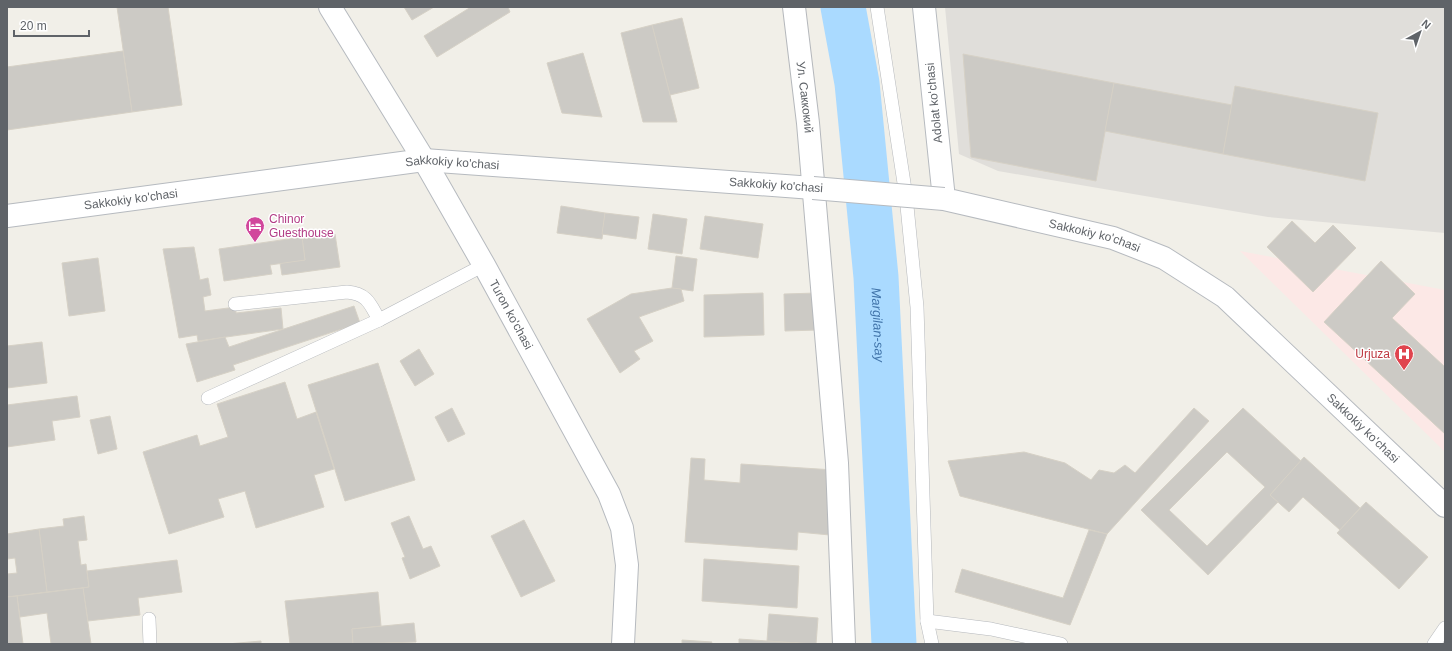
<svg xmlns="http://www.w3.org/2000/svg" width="1452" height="651" viewBox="0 0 1452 651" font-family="Helvetica,sans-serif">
  <rect width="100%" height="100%" fill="#f1efe8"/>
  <polygon fill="#e0deda" points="945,7 1445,7 1445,233 1268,217 998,171 959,154"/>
  <polygon fill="#fce8e6" points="1240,251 1445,290 1445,452"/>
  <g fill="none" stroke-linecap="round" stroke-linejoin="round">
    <path stroke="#aadaff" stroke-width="45" id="s1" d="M843,7L857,83L876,277L894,644"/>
  </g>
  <g fill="#cccac5" stroke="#d6d1c6" fill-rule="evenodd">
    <polygon points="117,7 168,7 182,105 132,112"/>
    <polygon points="404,7 434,7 412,20"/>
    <polygon points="471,7 508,7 510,12 437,57 424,36"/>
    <polygon points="682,18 699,88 670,95 652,25"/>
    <polygon points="652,25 670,95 677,122 643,122 621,33"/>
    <polygon points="123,51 132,112 7,130 7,67"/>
    <polygon points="583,53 602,117 562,113 547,63"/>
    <polygon points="963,54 1114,83 1096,181 971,157"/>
    <polygon points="1114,83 1232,105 1223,154 1105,131"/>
    <polygon points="1235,86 1378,113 1365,181 1223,154"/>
    <polygon points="561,206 605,213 602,239 557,233"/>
    <polygon points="605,213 639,217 636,239 602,234"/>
    <polygon points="653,214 687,219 682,254 648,249"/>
    <polygon points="705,216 763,224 758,258 700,249"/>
    <polygon points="1292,221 1315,243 1333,225 1356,248 1313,292 1267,247"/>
    <polygon points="335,234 340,267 282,275 280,263 305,260 302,239"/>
    <polygon points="302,237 305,260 270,265 272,274 224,281 219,249"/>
    <polygon points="194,247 200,280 208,278 211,295 203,297 205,311 236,307 236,313 281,308 283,329 198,341 197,335 179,338 163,249"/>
    <polygon points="676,256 697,259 693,291 672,288"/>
    <polygon points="98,258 105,311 69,316 62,263"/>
    <polygon points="1381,261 1415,294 1392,318 1445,367 1445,434 1324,322"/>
    <polygon points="672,288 681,289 684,301 639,317 653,341 634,351 640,359 620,373 587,319 631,294"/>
    <polygon points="763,293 764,335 704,337 704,295"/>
    <polygon points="817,293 817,330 785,331 784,294"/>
    <polygon points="354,306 360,323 233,365 235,370 197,382 186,344 225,337 229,347"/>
    <polygon points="42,342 47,383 7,388 7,346"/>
    <polygon points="419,349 434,374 415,386 400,361"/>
    <polygon points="378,363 415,480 345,501 308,385"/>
    <polygon points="285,382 297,419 316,412 334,469 314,475 324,507 256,528 245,491 218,499 224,517 169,534 143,452 197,435 200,446 228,437 217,404"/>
    <polygon points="77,396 80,417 52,421 55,440 7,447 7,405"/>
    <polygon points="452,408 465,434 448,442 435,417"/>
    <polygon points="1194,408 1209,421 1107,534 960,496 948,461 1024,452 1065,463 1091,480 1099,470 1114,473 1125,465 1135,473"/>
    <path d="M1243,408L1301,461L1270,495L1278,502L1208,575L1141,510ZM1227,452L1265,487L1207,546L1169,510Z"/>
    <polygon points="110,416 117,449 98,454 90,420"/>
    <polygon points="1304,457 1360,508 1340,530 1303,497 1289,512 1270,495"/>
    <polygon points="691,458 705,459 704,480 740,483 741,464 834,470 830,535 798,532 797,550 685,542"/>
    <polygon points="1366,502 1428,557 1399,589 1337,533"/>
    <polygon points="84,516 87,540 78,541 81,565 86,564 89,587 47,592 39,529 64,526 63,519"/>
    <polygon points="409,516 423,549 431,546 440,566 410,579 402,558 405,557 391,523"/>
    <polygon points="524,520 555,581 521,597 491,536"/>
    <polygon points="39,529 47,592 7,597 7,574 17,573 15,558 7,559 7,534"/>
    <polygon points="1089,530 1107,534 1070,625 955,592 962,569 1063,598"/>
    <polygon points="704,559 799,566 797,608 702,601"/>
    <polygon points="177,560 182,592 138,598 140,615 88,621 83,588 89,587 87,571"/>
    <polygon points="83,588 91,644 51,644 47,613 20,617 17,596"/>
    <polygon points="378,592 381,626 352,629 353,644 290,644 285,601"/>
    <polygon points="17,596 23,644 7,644 7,597"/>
    <polygon points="769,614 818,618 816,644 767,641"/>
    <polygon points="414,623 416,642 353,644 352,629"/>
    <polygon points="739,639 767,641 810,644 739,644"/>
    <polygon points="682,640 712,642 711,644 682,644"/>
    <polygon points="261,641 261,644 227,644"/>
  </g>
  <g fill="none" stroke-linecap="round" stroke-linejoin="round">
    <g stroke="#b5b8bc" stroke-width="14">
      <g id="lane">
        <polyline points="877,7 906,196 917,307 927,621 932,644"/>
        <path d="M235,304L347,292C368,294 370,304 379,320"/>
        <polyline points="208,398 379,320 484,265"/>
        <polyline points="149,619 150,644"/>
        <polyline points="927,621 991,629 1061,644"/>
        <polyline points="1434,644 1445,628"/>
      </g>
    </g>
    <g stroke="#b5b8bc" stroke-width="24">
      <g id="street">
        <path id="s2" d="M794,7L808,123L837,463L844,644"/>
      </g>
    </g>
    <g stroke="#b6babf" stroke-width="24">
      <g id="secondary">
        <path id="s3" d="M330,7L424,160L484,265L609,494L622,528L627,565L623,644"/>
        <path id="s4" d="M924,7L944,199L1113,238L1164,258L1225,297L1445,506"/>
        <path id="s5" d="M7,216L424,160L813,188"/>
      </g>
    </g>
    <use href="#lane" stroke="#fff" stroke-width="13"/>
    <use href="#street" stroke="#fff" stroke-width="22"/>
    <use href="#secondary" stroke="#fff" stroke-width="22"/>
    <g stroke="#b6babf" stroke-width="24" stroke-linecap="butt">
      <polyline id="secondary-bridge" points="813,188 944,199"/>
    </g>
    <use href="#secondary-bridge" stroke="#fff" stroke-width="22"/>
  </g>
  <defs>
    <g id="hotel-pin" transform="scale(1)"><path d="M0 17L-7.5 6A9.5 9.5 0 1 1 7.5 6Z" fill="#d1479c" stroke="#fff"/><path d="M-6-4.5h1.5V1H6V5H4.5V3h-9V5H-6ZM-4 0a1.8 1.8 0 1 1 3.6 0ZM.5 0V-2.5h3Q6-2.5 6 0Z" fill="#fff"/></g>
    <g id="hospital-pin" transform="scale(1)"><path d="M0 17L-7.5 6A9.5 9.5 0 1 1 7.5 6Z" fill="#e0444e" stroke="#fff"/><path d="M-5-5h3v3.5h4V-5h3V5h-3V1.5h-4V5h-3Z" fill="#fff"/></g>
  </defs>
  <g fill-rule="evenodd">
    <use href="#hotel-pin" x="255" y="226"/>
    <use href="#hospital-pin" x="1404" y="354"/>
  </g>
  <g text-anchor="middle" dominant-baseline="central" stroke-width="3" stroke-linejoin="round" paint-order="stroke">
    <g font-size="12" fill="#5f6368" stroke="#fff">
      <text stroke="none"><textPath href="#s2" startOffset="91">Ул. Саккокий</textPath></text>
      <text transform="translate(934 103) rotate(-96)">Adolat koʻchasi</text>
      <text stroke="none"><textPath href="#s5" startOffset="449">Sakkokiy ko'chasi</textPath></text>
      <text transform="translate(776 185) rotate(4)">Sakkokiy ko'chasi</text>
      <text stroke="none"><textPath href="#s5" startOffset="125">Sakkokiy ko'chasi</textPath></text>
      <text stroke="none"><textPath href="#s4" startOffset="348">Sakkokiy ko'chasi</textPath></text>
      <text stroke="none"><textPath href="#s3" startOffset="357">Turon ko'chasi</textPath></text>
      <text stroke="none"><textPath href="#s4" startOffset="684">Sakkokiy ko'chasi</textPath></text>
    </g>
    <g font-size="12" fill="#b23c85" stroke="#fff" text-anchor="start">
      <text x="269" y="219">Chinor<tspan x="269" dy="14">Guesthouse</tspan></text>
    </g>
    <g font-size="12" fill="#be3a42" stroke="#fff" text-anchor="end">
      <text x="1390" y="354">Urjuza</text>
    </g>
    <g font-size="13" font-style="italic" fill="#4174aa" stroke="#fff">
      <text stroke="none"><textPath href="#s1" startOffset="320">Margilan-say</textPath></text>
    </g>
  </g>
  <rect width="1452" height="651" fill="none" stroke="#5f6368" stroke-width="16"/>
  <g transform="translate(1420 32) rotate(40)" stroke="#ffffff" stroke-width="3" paint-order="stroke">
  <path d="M0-3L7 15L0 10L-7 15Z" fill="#5f6368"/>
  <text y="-6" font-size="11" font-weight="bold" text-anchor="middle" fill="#5f6368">N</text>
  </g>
  <path d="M14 30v6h75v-6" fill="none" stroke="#5f6368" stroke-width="2"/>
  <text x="20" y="30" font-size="12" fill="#5f6368" stroke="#ffffff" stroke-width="3" paint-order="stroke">20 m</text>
</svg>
